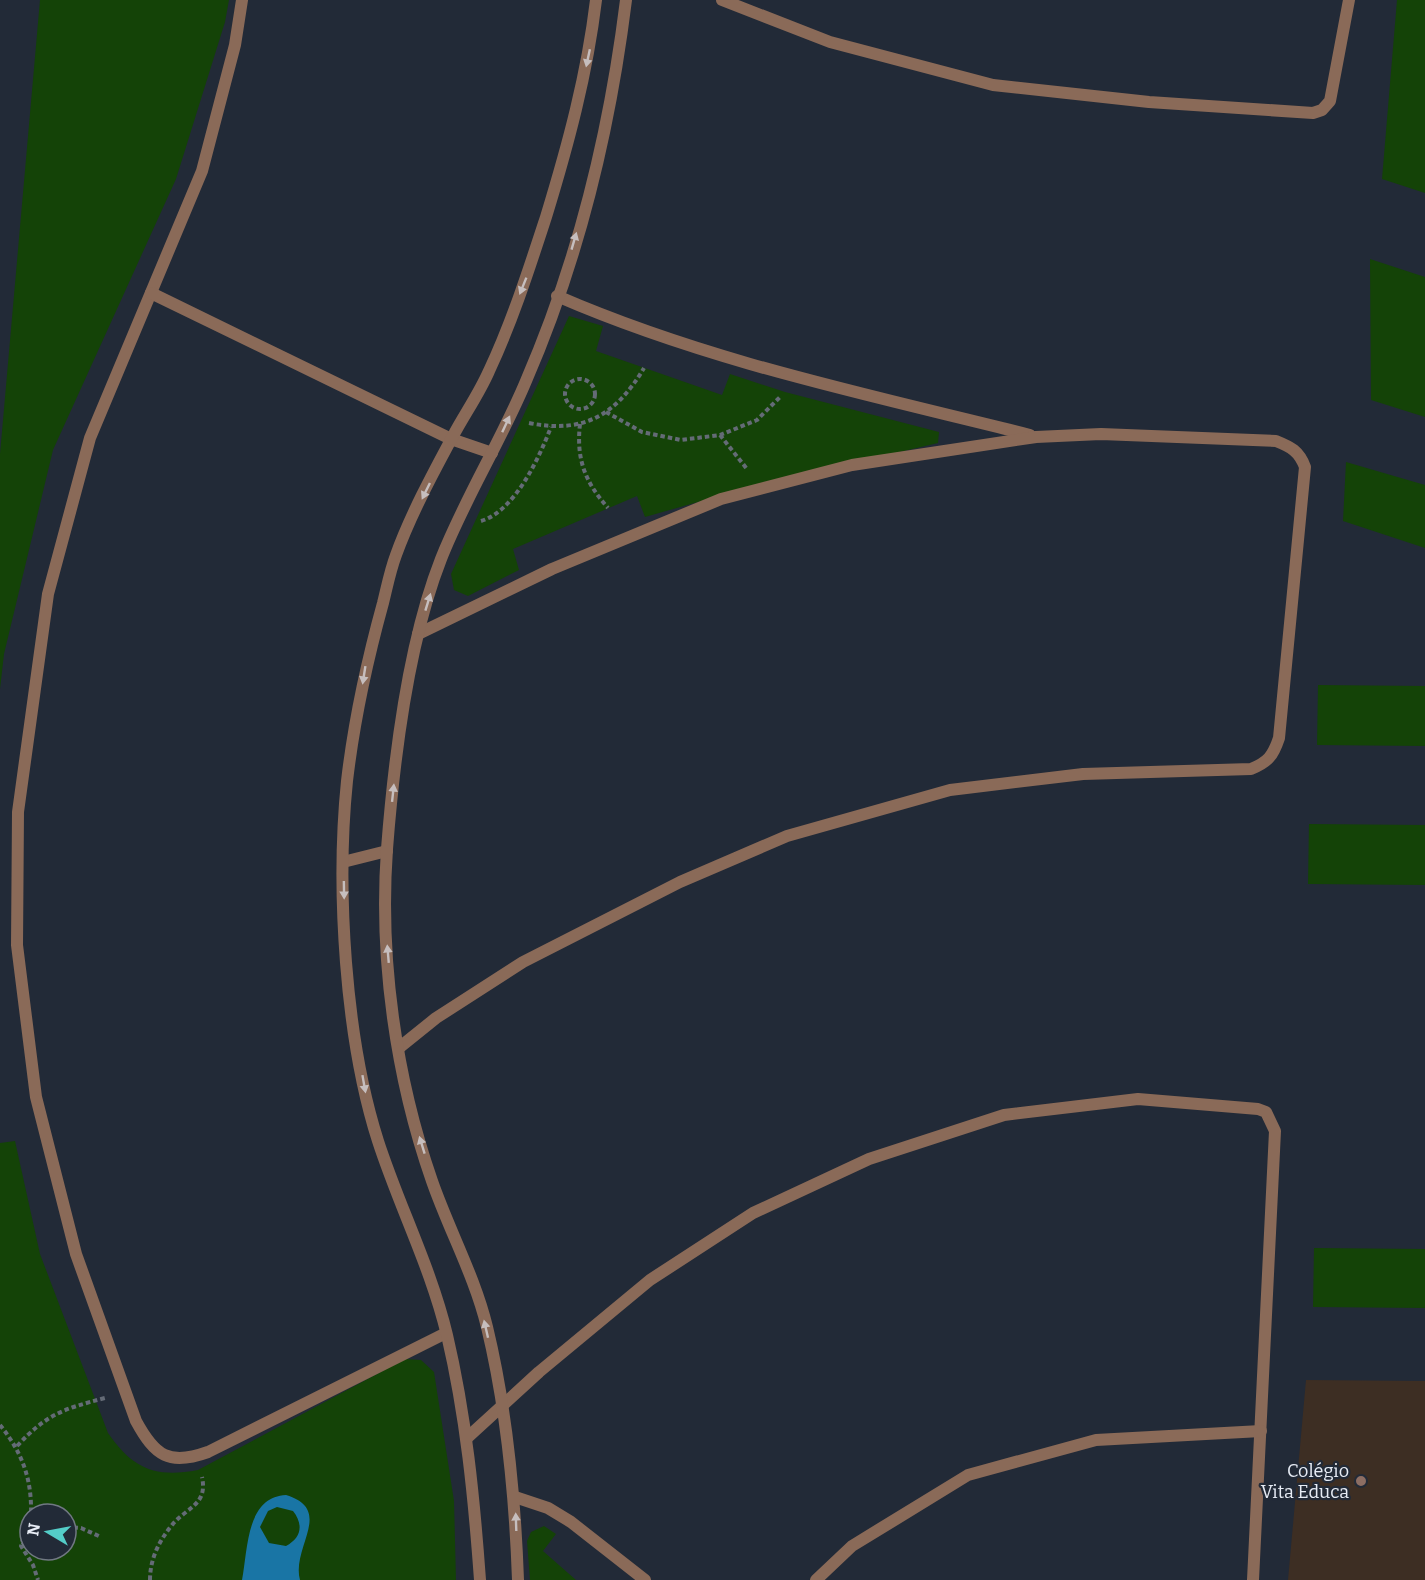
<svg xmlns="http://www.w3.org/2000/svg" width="1425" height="1580" viewBox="0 0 1425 1580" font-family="Bitter,serif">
  <rect width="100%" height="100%" fill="#222a37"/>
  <polygon fill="#3d2e23" points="1306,1380 1425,1381 1425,1580 1288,1580"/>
  <g fill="#144307" fill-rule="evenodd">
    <polygon points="40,0 229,0 225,22 176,179 53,450 4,654 0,689 0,454"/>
    <polygon points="1397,0 1425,0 1425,193 1382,179"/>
    <polygon points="1370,259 1425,277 1425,417 1371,400"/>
    <polygon points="569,316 603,326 596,351 722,395 730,374 785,392 939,432 938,443 751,487 645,517 637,496 513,549 519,570 468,596 454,590 451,574"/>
    <polygon points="1346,462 1425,485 1425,548 1343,521"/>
    <polygon points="1318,685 1425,686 1425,746 1317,745"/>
    <polygon points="1309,824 1425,825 1425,885 1308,884"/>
    <path d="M15,1141L40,1254L108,1433C133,1469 155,1478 198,1470L405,1359L421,1360L434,1372L454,1501L456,1580H0V1143ZM30,1514H66V1550H30Z"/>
    <polygon points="1314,1248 1425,1249 1425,1308 1313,1307"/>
    <polygon points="544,1526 556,1534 543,1551 576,1580 530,1580 527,1541 531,1532"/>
  </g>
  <path fill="#1975a5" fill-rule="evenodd" d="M286,1495C335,1510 291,1547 300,1580H242C248,1549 246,1497 286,1495ZM277,1507L293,1511C304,1525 301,1538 286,1546L269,1543L260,1527L268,1511Z"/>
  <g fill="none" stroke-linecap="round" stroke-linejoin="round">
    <g stroke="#646b76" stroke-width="4" stroke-dasharray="4.5 3" stroke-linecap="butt">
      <circle cx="580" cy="394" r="15"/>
      <polyline points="606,412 642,432 681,440 720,435 757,420 781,396"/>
      <path d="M529,423C584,434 616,415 644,368"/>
      <path d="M580,424C576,459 585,482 608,508"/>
      <polyline points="720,435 747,469"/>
      <path d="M481,521C515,511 539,458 551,427"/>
      <path d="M0,1425C22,1452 32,1479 31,1514"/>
      <path d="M17,1446C47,1414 63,1409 105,1398"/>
      <polyline points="30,1516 21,1546 33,1565 38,1580"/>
      <polyline points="66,1527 81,1528 101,1537"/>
      <polyline points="22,1545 30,1539"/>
      <path d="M150,1580C150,1559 159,1541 172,1525C187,1507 208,1505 202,1477"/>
    </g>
    <g stroke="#8a6a58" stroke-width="12">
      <path d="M242,0L235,45L202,171L90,438L48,594L18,812L17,945L36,1097L76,1254L136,1421C155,1456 169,1466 208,1452L446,1333"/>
      <polyline points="722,0 830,42 993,85 1149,102 1313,113 1322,110 1330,101 1349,0"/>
      <polyline points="151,293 451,439 492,453"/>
      <path d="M557,296C709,362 870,395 1030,435"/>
      <polyline points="343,862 387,851"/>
      <path d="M400,1047L436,1018L523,962L680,882L787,836L950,790L1083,774L1251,769C1268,762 1273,756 1279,738L1305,467C1299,451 1291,447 1276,441L1101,434L1036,437L852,465L721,499L552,569L418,634"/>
      <polyline points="468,1437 539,1372 650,1280 753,1213 869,1159 1004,1115 1138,1099 1258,1109 1266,1112 1275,1131 1253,1580"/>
      <polyline points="515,1497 548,1508 571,1522 645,1580"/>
      <path d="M480,1580C474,1497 466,1416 447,1335C431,1268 399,1206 378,1141C345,1038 336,888 347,781C354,721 367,661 383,603C387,587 390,571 396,555C410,516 433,473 453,436C464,415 479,394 489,371C512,322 529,269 546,217C568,145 587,75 596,0"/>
      <path d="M518,1580C515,1496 507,1410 487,1327C475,1277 449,1230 432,1181C396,1078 379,959 387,849C394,758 408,643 441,559C465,498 501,441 526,381C578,261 610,129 626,0"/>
      <polyline points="816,1580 852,1546 968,1475 1096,1440 1261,1431"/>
    </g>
  </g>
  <defs><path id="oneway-solid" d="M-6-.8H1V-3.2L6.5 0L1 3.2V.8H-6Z" transform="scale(1.5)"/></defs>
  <g fill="#c6bebe">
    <use href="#oneway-solid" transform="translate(588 58) rotate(102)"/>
    <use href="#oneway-solid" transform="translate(574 241) rotate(-74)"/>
    <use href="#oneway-solid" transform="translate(523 286) rotate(112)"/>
    <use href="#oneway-solid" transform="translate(506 424) rotate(-65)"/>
    <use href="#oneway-solid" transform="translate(426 491) rotate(116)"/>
    <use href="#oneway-solid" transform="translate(428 602) rotate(-73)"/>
    <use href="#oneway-solid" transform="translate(364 675) rotate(99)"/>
    <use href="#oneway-solid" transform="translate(393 793) rotate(-84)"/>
    <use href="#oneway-solid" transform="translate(344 890) rotate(89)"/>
    <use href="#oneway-solid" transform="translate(388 954) rotate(-95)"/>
    <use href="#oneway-solid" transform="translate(364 1084) rotate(80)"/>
    <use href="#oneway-solid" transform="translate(422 1145) rotate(-107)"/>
    <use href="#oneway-solid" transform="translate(486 1329) rotate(-103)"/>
    <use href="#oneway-solid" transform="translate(516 1522) rotate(-92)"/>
  </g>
  <circle fill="#8d6e63" stroke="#222a37" stroke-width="2" cx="1361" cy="1481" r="6"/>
  <g text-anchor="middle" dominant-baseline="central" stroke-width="4.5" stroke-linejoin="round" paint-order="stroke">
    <g font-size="18" fill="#e7ecf5" stroke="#222a37" text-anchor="end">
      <text x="1349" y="1471">Colégio<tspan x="1349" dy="21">Vita Educa</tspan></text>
    </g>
  </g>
  <g transform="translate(48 1532) rotate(280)"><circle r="28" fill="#222a37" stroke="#717883" stroke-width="1.5"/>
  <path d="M0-4.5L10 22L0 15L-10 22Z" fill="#54cdc8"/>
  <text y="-9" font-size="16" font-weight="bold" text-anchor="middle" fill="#e7ecf5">N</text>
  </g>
</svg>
